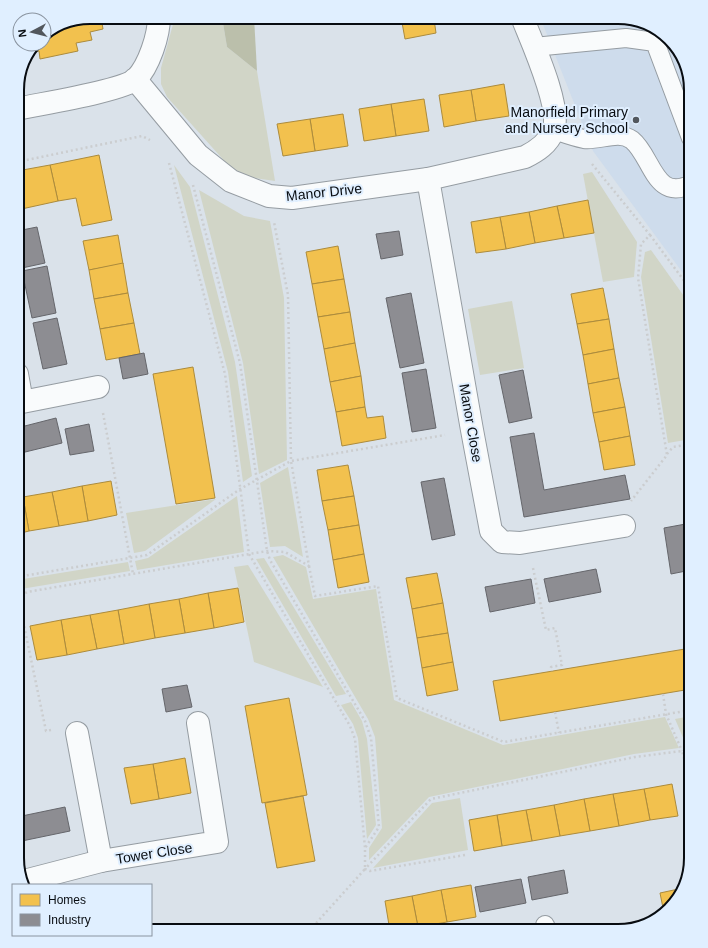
<svg xmlns="http://www.w3.org/2000/svg" width="708" height="948" viewBox="0 0 708 948" font-family="Arial,sans-serif">
  <rect width="100%" height="100%" fill="#dae2ea"/>
  <polygon fill="#cedcec" points="575,17 623,17 655,27 679,50 691,90 691,284 593,151 542,22"/>
  <g fill="#d1d5c7">
    <polygon points="175,17 222,17 227,47 257,71 275,181 248,177 228,165 167,97 161,84 161,68"/>
    <polygon points="174,165 190,187 235,362 252,476 243,482 228,372"/>
    <polygon points="592,172 637,242 634,277 603,282 583,174"/>
    <polygon points="199,190 244,216 270,221 284,298 287,460 259,474 243,363"/>
    <polygon points="651,250 691,306 691,439 668,443 641,277 645,252"/>
    <polygon points="512,301 524,368 480,375 468,309"/>
    <polygon points="288,467 303,557 285,546 270,547 260,483"/>
    <polygon points="237,496 244,552 137,570 135,561 148,558"/>
    <polygon points="216,499 145,551 134,553 126,513"/>
    <polygon points="283,555 306,567 313,599 376,589 394,700 503,745 665,717 679,748 634,754 429,797 369,860 369,848 382,828 375,737 368,719 273,557"/>
    <polygon points="264,558 346,694 336,696 256,559"/>
    <polygon points="128,562 130,571 21,589 17,593 17,580"/>
    <polygon points="248,565 323,687 254,662 234,567"/>
    <polygon points="17,609 22,639 17,640"/>
    <polygon points="351,702 362,721 367,739 376,825 367,839 358,738 353,724 341,705"/>
    <polygon points="691,716 691,756 675,719"/>
    <polygon points="460,798 468,850 373,868 432,803"/>
  </g>
  <polygon fill="#bbbfab" points="222,17 254,17 257,71 227,47"/>
  <g fill="#f2c14e" stroke="#ac8b3c">
    <polygon points="90,17 101,17 103,29 90,32 92,40 76,43 78,51 40,59 39,51 28,53 35,44 44,44 44,34"/>
    <polygon points="401,17 437,17 434,19 436,33 405,39"/>
    <polygon points="504,84 509,116 476,121 471,90"/>
    <polygon points="471,90 476,121 444,127 439,95"/>
    <polygon points="424,99 429,131 396,136 391,104"/>
    <polygon points="391,104 396,136 364,141 359,109"/>
    <polygon points="343,114 348,146 315,151 310,119"/>
    <polygon points="310,119 315,151 283,156 277,124"/>
    <polygon points="99,155 112,220 82,226 76,198 58,201 50,165"/>
    <polygon points="50,165 58,201 17,210 17,171"/>
    <polygon points="588,200 594,233 564,238 557,206"/>
    <polygon points="557,206 564,238 535,243 529,212"/>
    <polygon points="529,212 535,243 506,249 500,217"/>
    <polygon points="500,217 506,249 476,253 471,222"/>
    <polygon points="118,235 123,264 89,270 83,241"/>
    <polygon points="338,246 344,279 312,284 306,252"/>
    <polygon points="123,263 128,293 94,299 89,270"/>
    <polygon points="344,279 350,312 318,317 312,284"/>
    <polygon points="603,288 609,319 577,324 571,294"/>
    <polygon points="128,293 134,323 100,329 94,299"/>
    <polygon points="350,312 355,343 324,349 318,317"/>
    <polygon points="609,319 614,349 583,355 577,324"/>
    <polygon points="134,323 140,354 106,360 100,329"/>
    <polygon points="355,343 361,376 330,382 324,349"/>
    <polygon points="614,349 619,378 588,384 583,355"/>
    <polygon points="193,367 215,498 176,504 153,374"/>
    <polygon points="361,376 365,407 336,412 330,382"/>
    <polygon points="619,378 625,407 593,413 588,384"/>
    <polygon points="365,407 367,418 383,416 386,438 342,446 336,412"/>
    <polygon points="625,407 630,436 599,442 593,413"/>
    <polygon points="630,436 635,465 604,470 599,442"/>
    <polygon points="348,465 354,496 322,501 317,470"/>
    <polygon points="111,481 117,515 88,521 82,486"/>
    <polygon points="82,486 88,521 59,526 52,492"/>
    <polygon points="52,492 59,526 29,531 23,497"/>
    <polygon points="354,496 359,525 328,530 322,501"/>
    <polygon points="23,497 29,531 17,534 17,498"/>
    <polygon points="359,525 364,554 333,560 328,530"/>
    <polygon points="364,554 369,582 338,588 333,560"/>
    <polygon points="437,573 443,603 412,609 406,578"/>
    <polygon points="238,588 244,622 214,628 208,593"/>
    <polygon points="208,593 214,628 185,633 179,599"/>
    <polygon points="179,599 185,633 155,638 149,604"/>
    <polygon points="443,603 448,633 417,638 412,609"/>
    <polygon points="149,604 155,638 124,644 118,610"/>
    <polygon points="118,610 124,644 97,649 90,615"/>
    <polygon points="90,615 97,649 67,655 61,620"/>
    <polygon points="61,620 67,655 37,660 30,626"/>
    <polygon points="448,633 453,662 422,668 417,638"/>
    <polygon points="691,648 691,689 500,721 493,681"/>
    <polygon points="453,662 458,690 427,696 422,668"/>
    <polygon points="289,698 307,795 262,803 245,706"/>
    <polygon points="185,758 191,793 159,799 153,764"/>
    <polygon points="153,764 159,799 131,804 124,768"/>
    <polygon points="672,784 678,816 650,820 644,789"/>
    <polygon points="644,789 650,820 619,826 613,794"/>
    <polygon points="613,794 619,826 590,831 584,799"/>
    <polygon points="303,796 315,861 277,868 265,803"/>
    <polygon points="584,799 590,831 560,836 554,805"/>
    <polygon points="554,805 560,836 532,841 526,810"/>
    <polygon points="526,810 532,841 502,846 497,815"/>
    <polygon points="497,815 502,846 474,851 469,820"/>
    <polygon points="471,885 476,917 447,922 441,890"/>
    <polygon points="683,888 681,894 664,913 660,893"/>
    <polygon points="441,890 447,922 418,927 412,896"/>
    <polygon points="412,896 418,927 390,931 385,901"/>
  </g>
  <g fill="#8d8d92" stroke="#65666b">
    <polygon points="37,227 45,263 22,268 17,246 17,231"/>
    <polygon points="399,231 403,255 381,259 376,234"/>
    <polygon points="47,266 56,313 32,318 22,271"/>
    <polygon points="411,293 424,363 400,368 386,298"/>
    <polygon points="57,318 67,364 43,369 33,323"/>
    <polygon points="144,353 148,374 123,379 119,358"/>
    <polygon points="426,369 436,428 412,432 402,373"/>
    <polygon points="523,370 532,418 509,423 499,375"/>
    <polygon points="56,418 62,443 17,454 17,428"/>
    <polygon points="89,424 94,451 70,455 65,429"/>
    <polygon points="534,433 544,490 625,475 630,499 524,517 510,437"/>
    <polygon points="444,478 455,535 432,540 421,482"/>
    <polygon points="691,523 691,570 671,574 664,528"/>
    <polygon points="596,569 601,592 549,602 544,579"/>
    <polygon points="531,579 535,603 490,612 485,587"/>
    <polygon points="187,685 192,707 166,712 162,689"/>
    <polygon points="65,807 70,831 17,842 17,817"/>
    <polygon points="564,870 568,893 532,900 528,877"/>
    <polygon points="521,879 526,903 480,912 475,887"/>
    <polygon points="600,928 601,931 587,931"/>
  </g>
  <g fill="none" stroke-linecap="round" stroke-linejoin="round">
    <g stroke="#959ca2" stroke-width="20">
      <g id="service">
        <polyline points="534,47 626,38 655,42 691,138"/>
        <path d="M554,130C563,133 574,137 584,139C599,141 619,130 632,140C652,156 655,203 691,184"/>
        <polyline points="545,925 547,931"/>
      </g>
    </g>
    <g stroke="#959ca2" stroke-width="24">
      <g id="minor">
        <path d="M135,79L198,155L231,181L269,196L292,198L428,179L525,157C537,151 548,144 553,131C563,109 531,40 522,17"/>
        <path d="M17,109C39,104 122,91 136,79C149,66 159,35 159,17"/>
        <polyline points="428,179 472,430 491,531 502,542 520,543 624,526"/>
        <polyline points="17,374 22,402 98,387"/>
        <polyline points="77,733 101,861"/>
        <polyline points="24,881 101,861 217,842 198,723"/>
      </g>
    </g>
    <g stroke="#cbcdcf" stroke-width="2.5" stroke-dasharray="2 3" stroke-linecap="butt">
      <polyline points="17,162 142,136 150,140"/>
      <polyline points="169,163 225,374 249,554 350,726 355,739 365,848"/>
      <polyline points="592,164 650,235 641,244 638,278 667,455 631,501"/>
      <polyline points="193,185 240,363 267,551 270,560 365,721 371,738 379,827 365,848 365,869 309,931"/>
      <polyline points="650,235 691,290"/>
      <polyline points="103,413 133,574"/>
      <polyline points="667,454 673,447 691,444"/>
      <polyline points="309,566 315,596 378,586 397,698 504,742 691,710"/>
      <polyline points="533,568 546,630 555,628 562,665 551,667 552,671"/>
      <polyline points="17,577 147,555 240,489 291,461 445,435"/>
      <polyline points="18,597 46,731 51,730"/>
      <polyline points="17,599 27,592 267,551 285,552 309,566 291,461 288,295 274,222"/>
      <polyline points="663,694 666,714 682,751"/>
      <polyline points="555,712 559,733"/>
      <polyline points="465,855 370,871 365,869 431,799 635,757 682,751 691,783"/>
    </g>
    <use href="#service" stroke="#f9fbfc" stroke-width="18"/>
    <use href="#minor" stroke="#f9fbfc" stroke-width="22"/>
  </g>
  <circle fill="#52575d" stroke="#e0efff" stroke-width="1.5" cx="636" cy="120" r="4"/>
  <g text-anchor="middle" dominant-baseline="central" stroke-width="4" stroke-linejoin="round" paint-order="stroke">
    <g font-size="14" fill="#080c11" stroke="#e0efff" text-anchor="end">
      <text x="628" y="112">Manorfield Primary<tspan x="628" dy="16">and Nursery School</tspan></text>
    </g>
    <g font-size="14" fill="#080c11" stroke="#e0efff">
      <text transform="translate(324 192) rotate(-6)">Manor Drive</text>
      <text transform="translate(471 423) rotate(80)">Manor Close</text>
      <text transform="translate(154 853) rotate(-9)">Tower Close</text>
    </g>
  </g>
  <path d="M0 0H708V948H0ZM90 24H618A66 66 0 0 1 684 90V858A66 66 0 0 1 618 924H90A66 66 0 0 1 24 858V90A66 66 0 0 1 90 24Z" fill="#e0efff" fill-rule="evenodd"/>
  <path fill="none" stroke="#080c11" stroke-width="2" d="M90 24H618A66 66 0 0 1 684 90V858A66 66 0 0 1 618 924H90A66 66 0 0 1 24 858V90A66 66 0 0 1 90 24Z"/>
  <rect x="12" y="884" width="140" height="52" fill="#e0efff" stroke="#8a94a0"/>
  <rect x="20" y="894" width="20" height="12" fill="#f2c14e" stroke="#8a94a0"/>
  <text x="48" y="904" font-size="12" fill="#080c11">Homes</text>
  <rect x="20" y="914" width="20" height="12" fill="#8d8d92" stroke="#8a94a0"/>
  <text x="48" y="924" font-size="12" fill="#080c11">Industry</text>
  <g transform="translate(32 32) rotate(263)"><circle r="19" fill="#e0efff" stroke="#8a94a0"/>
  <path d="M0-3L7 15L0 10L-7 15Z" fill="#52575d"/>
  <text y="-6" font-size="11" font-weight="bold" text-anchor="middle" fill="#080c11">N</text>
  </g>
</svg>
